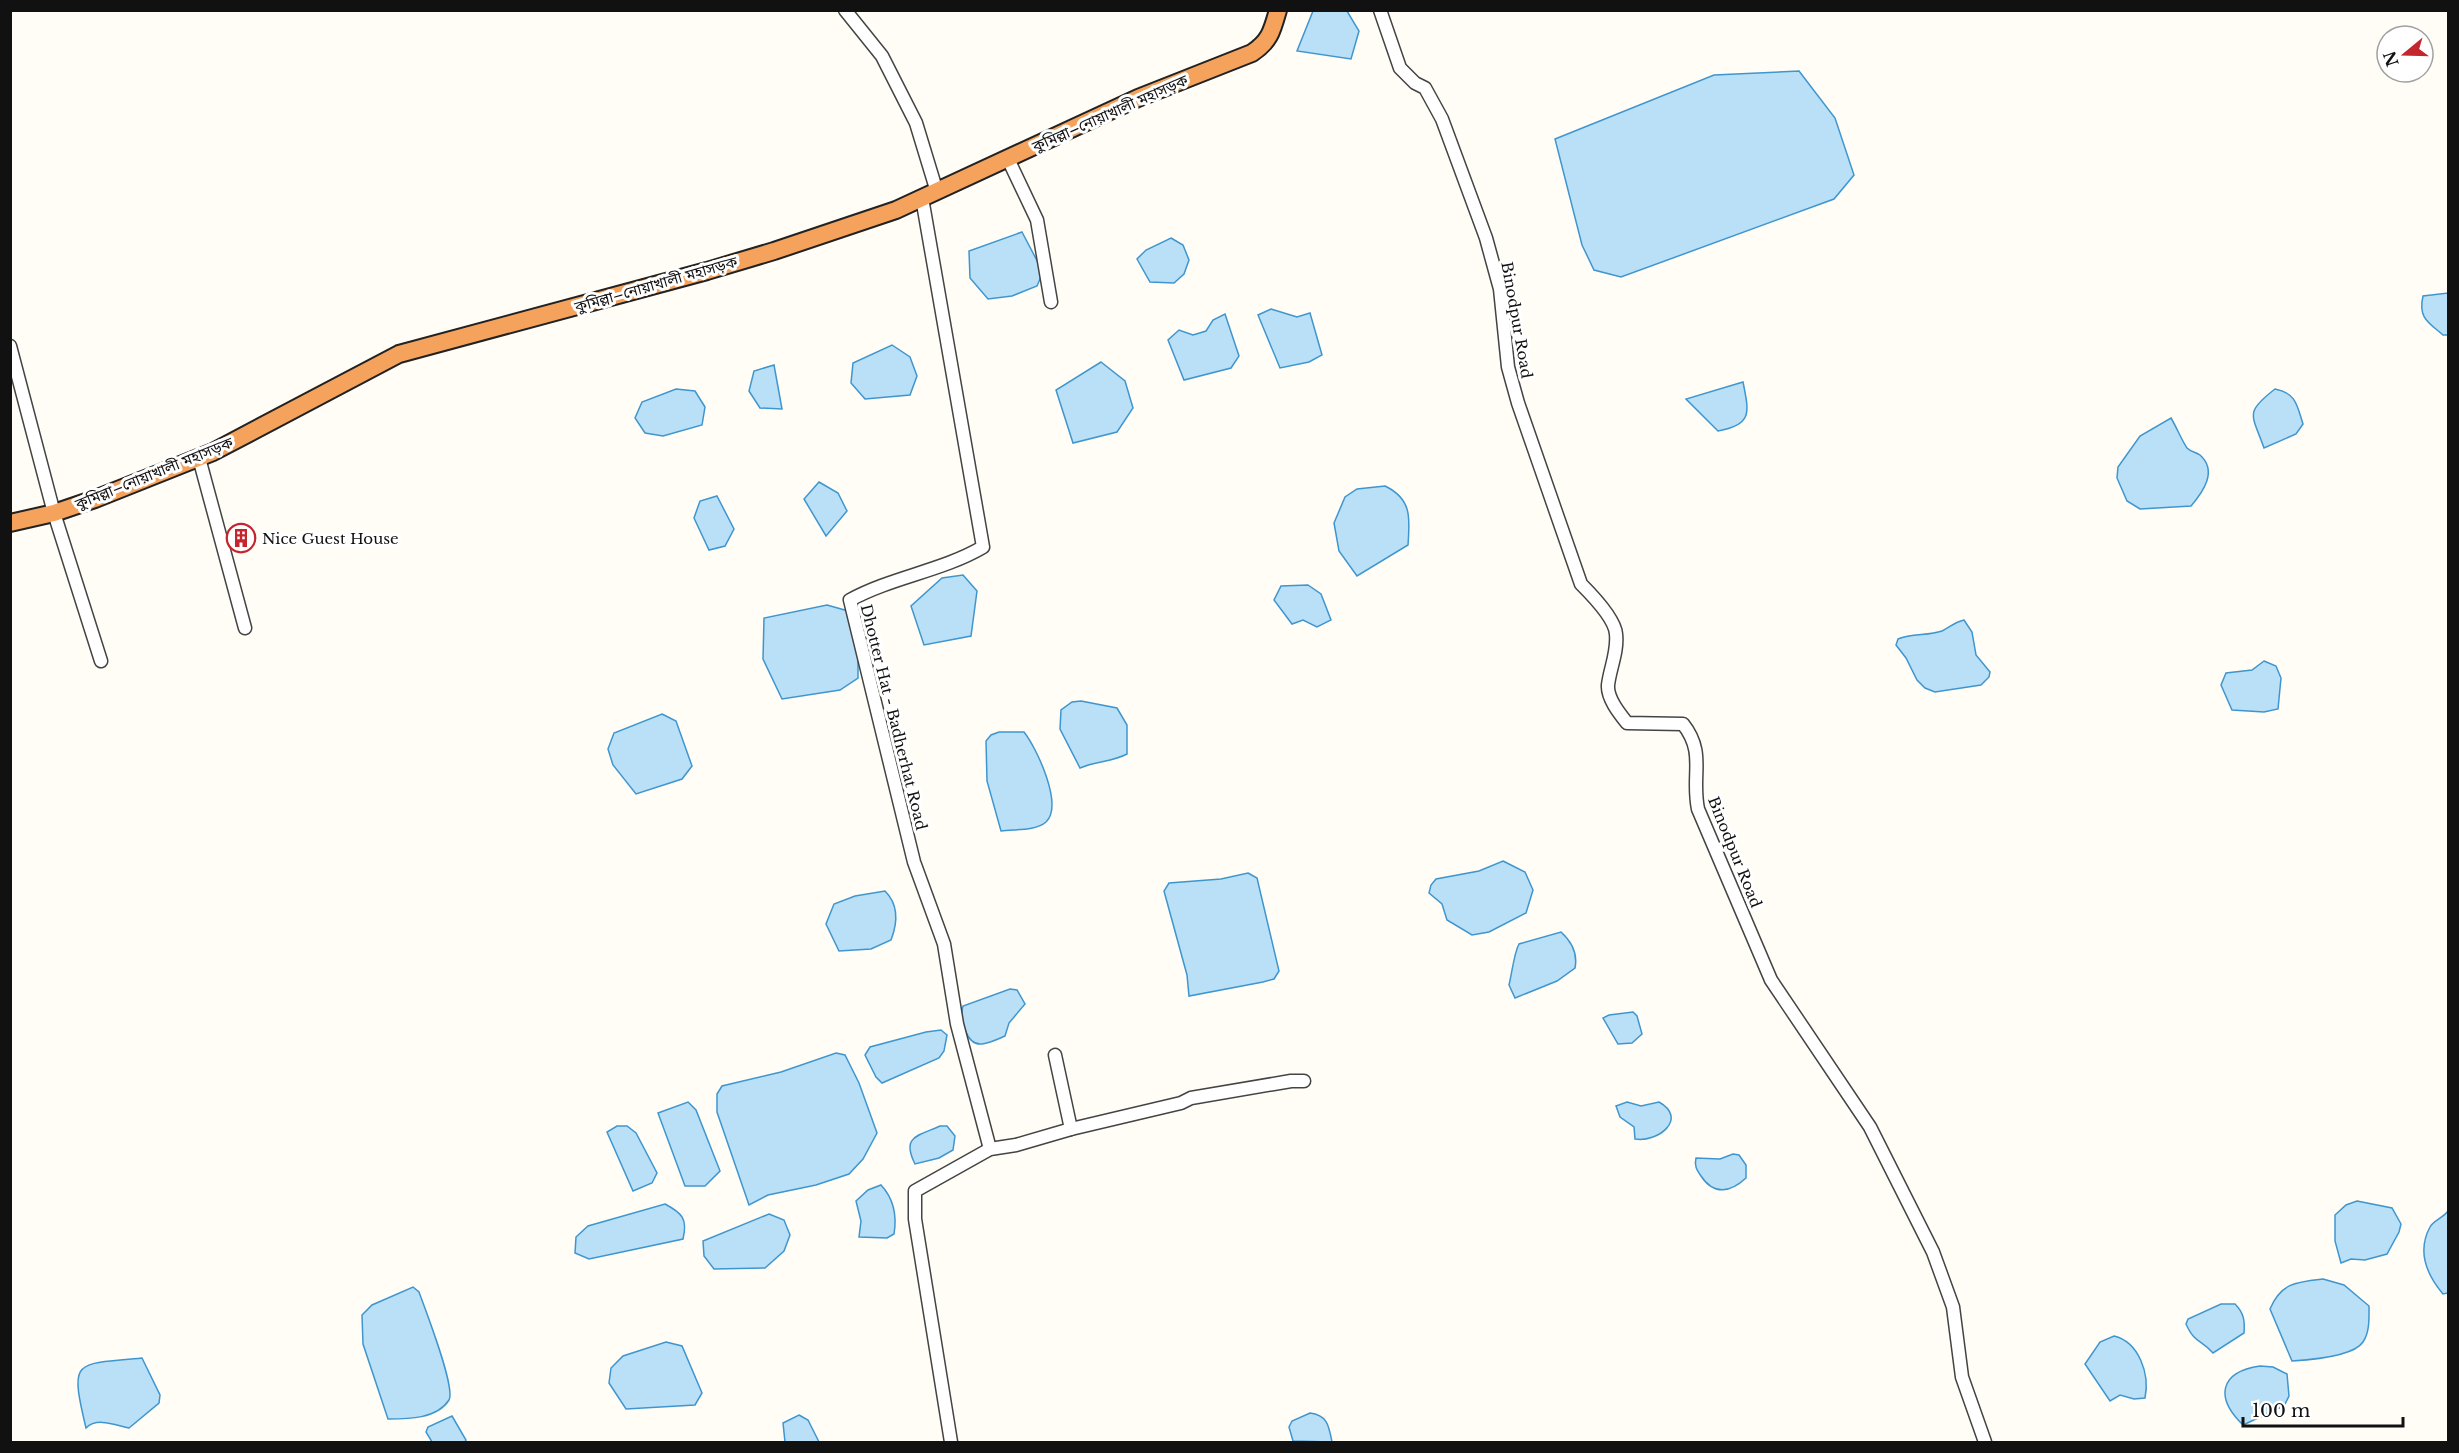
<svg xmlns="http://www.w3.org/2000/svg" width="2459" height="1453" viewBox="0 0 2459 1453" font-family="'Libre Baskerville','Noto Sans Bengali',serif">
  <rect width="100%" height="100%" fill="#fffdf5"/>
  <g fill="#b9e0f7" stroke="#3f96cf" stroke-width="1.5">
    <polygon points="1313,11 1347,11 1359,31 1351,59 1297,51"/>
    <polygon points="1799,71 1835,118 1854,175 1834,199 1621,277 1594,270 1582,245 1555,139 1714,75"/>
    <polygon points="1022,232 1043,272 1037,286 1012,296 988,299 970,278 969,251"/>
    <polygon points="1171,238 1183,245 1189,260 1184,274 1174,283 1150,282 1137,259 1146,250"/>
    <path d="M2448,293V335H2443C2428,322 2418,318 2423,296Z"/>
    <polygon points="1271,309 1297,317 1310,313 1322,355 1309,362 1280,368 1258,315"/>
    <polygon points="1225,314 1239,356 1231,368 1184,380 1168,340 1179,330 1193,335 1206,331 1213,320"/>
    <polygon points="892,345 910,357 917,376 910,395 865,399 851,383 853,363"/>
    <polygon points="1101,362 1125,381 1133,408 1117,432 1073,443 1056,390"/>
    <polygon points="774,365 782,409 760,408 749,391 754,371"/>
    <path d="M1743,382C1749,412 1753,425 1718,431L1686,399Z"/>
    <polygon points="676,389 695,391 705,407 702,425 663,436 645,433 635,418 642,402"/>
    <path d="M2275,389C2296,393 2297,405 2303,424L2296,434L2264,448C2252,414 2244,413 2275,389Z"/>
    <path d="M2171,418C2177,428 2181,439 2187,448C2191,452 2196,452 2200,455C2218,471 2203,492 2191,506L2140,509L2127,501L2117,478L2118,467L2140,436Z"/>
    <polygon points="819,482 838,493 847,511 826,536 804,499"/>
    <path d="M1385,486C1412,499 1410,518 1408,545L1357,576L1339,551L1334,523L1345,497L1357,489Z"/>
    <polygon points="717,496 734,529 725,546 709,550 694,518 700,501"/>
    <polygon points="963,575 977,591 971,636 924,645 911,606 942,578"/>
    <polygon points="1308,585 1321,594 1331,620 1317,627 1303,620 1292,624 1274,600 1281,586"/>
    <polygon points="827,605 848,611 858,631 858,678 840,690 782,699 763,659 764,618"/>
    <path d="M1964,620L1972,632L1976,655L1990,672L1989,677L1981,685L1935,692L1925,688L1917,680L1906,658L1896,645L1898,639C1912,633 1928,636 1942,631C1950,627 1955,622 1964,620Z"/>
    <polygon points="2264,661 2276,666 2281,678 2278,709 2264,712 2232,710 2221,685 2226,673 2252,670"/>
    <path d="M1081,701L1117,708L1127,725V754C1112,762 1096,761 1080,768L1060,729L1061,710L1072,702Z"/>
    <polygon points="662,714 676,721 692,766 682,779 636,794 613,765 608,749 614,733"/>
    <path d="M999,732H1024C1036,747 1064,805 1046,822C1036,831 1014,829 1001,831L987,781L986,741L991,735Z"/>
    <polygon points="1503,861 1525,872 1533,890 1526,913 1489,932 1472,935 1447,920 1442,904 1429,893 1431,885 1436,879 1479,871"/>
    <polygon points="1248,873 1257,878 1279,971 1274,979 1263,982 1189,996 1187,975 1164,891 1169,883 1221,879"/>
    <path d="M885,891C899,905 898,922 891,940L871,949L839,951L826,924L834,904L855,896Z"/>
    <path d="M1561,932C1571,941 1578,953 1575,968L1557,981L1515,998L1509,985C1512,973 1514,953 1519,944Z"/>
    <path d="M1010,989L1017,990L1025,1004L1009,1023L1005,1036C998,1039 990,1043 982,1044C966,1046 959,1017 963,1006Z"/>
    <polygon points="1633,1012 1637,1016 1642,1034 1632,1043 1618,1044 1603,1018 1609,1015"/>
    <polygon points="941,1030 947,1035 944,1051 939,1058 882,1083 876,1077 865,1055 870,1047 926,1032"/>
    <polygon points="836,1053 845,1055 859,1083 877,1133 863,1159 849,1174 816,1185 768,1195 749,1205 717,1112 717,1094 722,1086 781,1072"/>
    <polygon points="688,1102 696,1110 720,1171 705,1186 685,1186 658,1113"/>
    <path d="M1627,1102L1641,1106L1659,1102C1689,1119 1657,1143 1635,1139L1634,1127L1620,1117L1616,1106Z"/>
    <polygon points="617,1126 627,1126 636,1133 657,1173 652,1183 633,1191 607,1132"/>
    <path d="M940,1126H947L955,1136L953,1150L939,1158L915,1164C901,1136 918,1136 940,1126Z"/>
    <path d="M1733,1154L1739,1155L1746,1165V1178C1731,1192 1714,1196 1701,1176C1697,1170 1694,1166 1696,1158L1720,1159Z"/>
    <path d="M881,1185C894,1199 897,1216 894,1234L887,1238L859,1237L861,1221L856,1201L868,1190Z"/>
    <polygon points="2357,1201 2392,1208 2401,1224 2399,1232 2387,1254 2365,1260 2351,1259 2341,1263 2335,1241 2335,1215 2346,1205"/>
    <path d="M665,1204C682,1213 688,1219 683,1239L589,1259L575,1253L576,1237L588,1226Z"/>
    <path d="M2448,1211V1293L2443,1294C2427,1275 2417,1251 2430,1227C2433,1221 2444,1217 2448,1211Z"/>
    <polygon points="769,1214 784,1220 790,1235 784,1251 765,1268 714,1269 704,1256 703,1241"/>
    <path d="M2323,1279L2344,1285L2369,1306C2369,1317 2370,1332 2363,1342C2353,1357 2308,1360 2292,1361L2270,1309C2281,1283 2296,1282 2323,1279Z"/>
    <path d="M413,1287L419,1292C425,1309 456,1388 449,1400C437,1419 408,1419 388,1419L363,1344L362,1315L372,1305Z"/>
    <path d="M2221,1304H2235C2244,1313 2245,1321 2244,1333L2213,1353C2201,1339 2195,1344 2186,1324L2188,1319Z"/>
    <path d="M2114,1336C2139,1342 2150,1374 2145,1398L2134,1399L2120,1395L2110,1401L2085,1364L2100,1342Z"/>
    <polygon points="666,1342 682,1346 702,1393 695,1405 626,1409 609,1383 611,1368 623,1356"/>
    <path d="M142,1358L160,1395L159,1403L129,1428C115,1425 97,1417 86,1428C69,1357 75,1365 142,1358Z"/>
    <path d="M2260,1366L2273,1367L2287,1374L2289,1396L2284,1406L2243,1425C2215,1398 2219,1372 2260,1366Z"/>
    <path d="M1310,1413C1328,1415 1329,1427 1332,1442L1293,1441L1289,1427L1292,1421Z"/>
    <polygon points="799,1415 808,1420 819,1442 785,1442 783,1423"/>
    <polygon points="452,1416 466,1440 465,1442 432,1442 426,1432 428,1427"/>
  </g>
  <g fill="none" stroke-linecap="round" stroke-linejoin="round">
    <g stroke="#444" stroke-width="15">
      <g id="minor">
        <polyline points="845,10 882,56 916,123 937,192"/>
        <path d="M1380,10L1400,68L1415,83L1425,88L1442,119L1486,238L1500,289L1508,367L1518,403L1581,584C1591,594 1615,619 1616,634C1618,652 1610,668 1608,685C1607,698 1619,713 1627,723L1683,724C1706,753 1691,775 1698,809L1771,980L1870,1127L1933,1252L1953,1307L1962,1377L1985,1442"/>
        <polyline points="1008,159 1037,220 1051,302"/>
        <path d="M922,198L983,547C942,571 892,577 850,600L914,862L944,944L957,1024L990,1149"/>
        <polyline points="10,346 54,513 101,661"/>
        <polyline points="199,458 245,628"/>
        <polyline points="1055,1055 1071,1129"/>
        <polyline points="951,1442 915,1219 915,1191 990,1149 1016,1145 1071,1129 1181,1103 1191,1098 1291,1081 1304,1081"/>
      </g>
    </g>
    <g stroke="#222" stroke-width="20">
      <path id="highway" d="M10,523L54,513L95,499L213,452L399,354L707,271L774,251L896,210L1138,98L1252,53C1270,41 1272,31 1278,10"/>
    </g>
    <use href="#minor" stroke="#fff" stroke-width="12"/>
    <use href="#highway" stroke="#f5a25d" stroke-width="16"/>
  </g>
  <defs>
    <g id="building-ring" transform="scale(1.5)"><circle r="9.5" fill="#fff" stroke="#c4262e" stroke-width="1.5"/><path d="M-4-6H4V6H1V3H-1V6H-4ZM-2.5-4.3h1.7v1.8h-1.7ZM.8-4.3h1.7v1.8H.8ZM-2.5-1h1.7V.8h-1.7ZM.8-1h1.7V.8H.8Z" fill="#c4262e"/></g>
  </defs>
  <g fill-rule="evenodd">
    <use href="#building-ring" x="241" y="538"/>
  </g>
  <g text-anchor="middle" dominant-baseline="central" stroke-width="6" stroke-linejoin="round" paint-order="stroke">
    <g font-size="15" fill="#111" stroke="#fff">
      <text transform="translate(1110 113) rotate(-24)">কুমিল্লা–নোয়াখালী মহাসড়ক</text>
      <text transform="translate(656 284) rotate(-16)">কুমিল্লা–নোয়াখালী মহাসড়ক</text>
      <text transform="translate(1517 320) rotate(80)">Binodpur Road</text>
      <text transform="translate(154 473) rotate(-22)">কুমিল্লা–নোয়াখালী মহাসড়ক</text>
      <text transform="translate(894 717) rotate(76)">Dhotter Hat - Badherhat Road</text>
      <text transform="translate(1735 852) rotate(68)">Binodpur Road</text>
    </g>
    <g font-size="15" fill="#111" stroke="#fff" text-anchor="start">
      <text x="262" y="538">Nice Guest House</text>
    </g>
  </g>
  <rect width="2459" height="1453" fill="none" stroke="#111111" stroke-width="24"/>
  <g transform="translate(2405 54) rotate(251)"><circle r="28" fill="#ffffff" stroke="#a0a0a0" stroke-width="1.5"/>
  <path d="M0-4.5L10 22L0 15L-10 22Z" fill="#c4262e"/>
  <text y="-9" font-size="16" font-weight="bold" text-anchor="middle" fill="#111111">N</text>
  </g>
  <path d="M2243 1417v9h160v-9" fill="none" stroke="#111111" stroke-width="3"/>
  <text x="2252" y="1417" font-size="18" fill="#111111" stroke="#ffffff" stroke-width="4.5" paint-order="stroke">100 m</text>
</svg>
